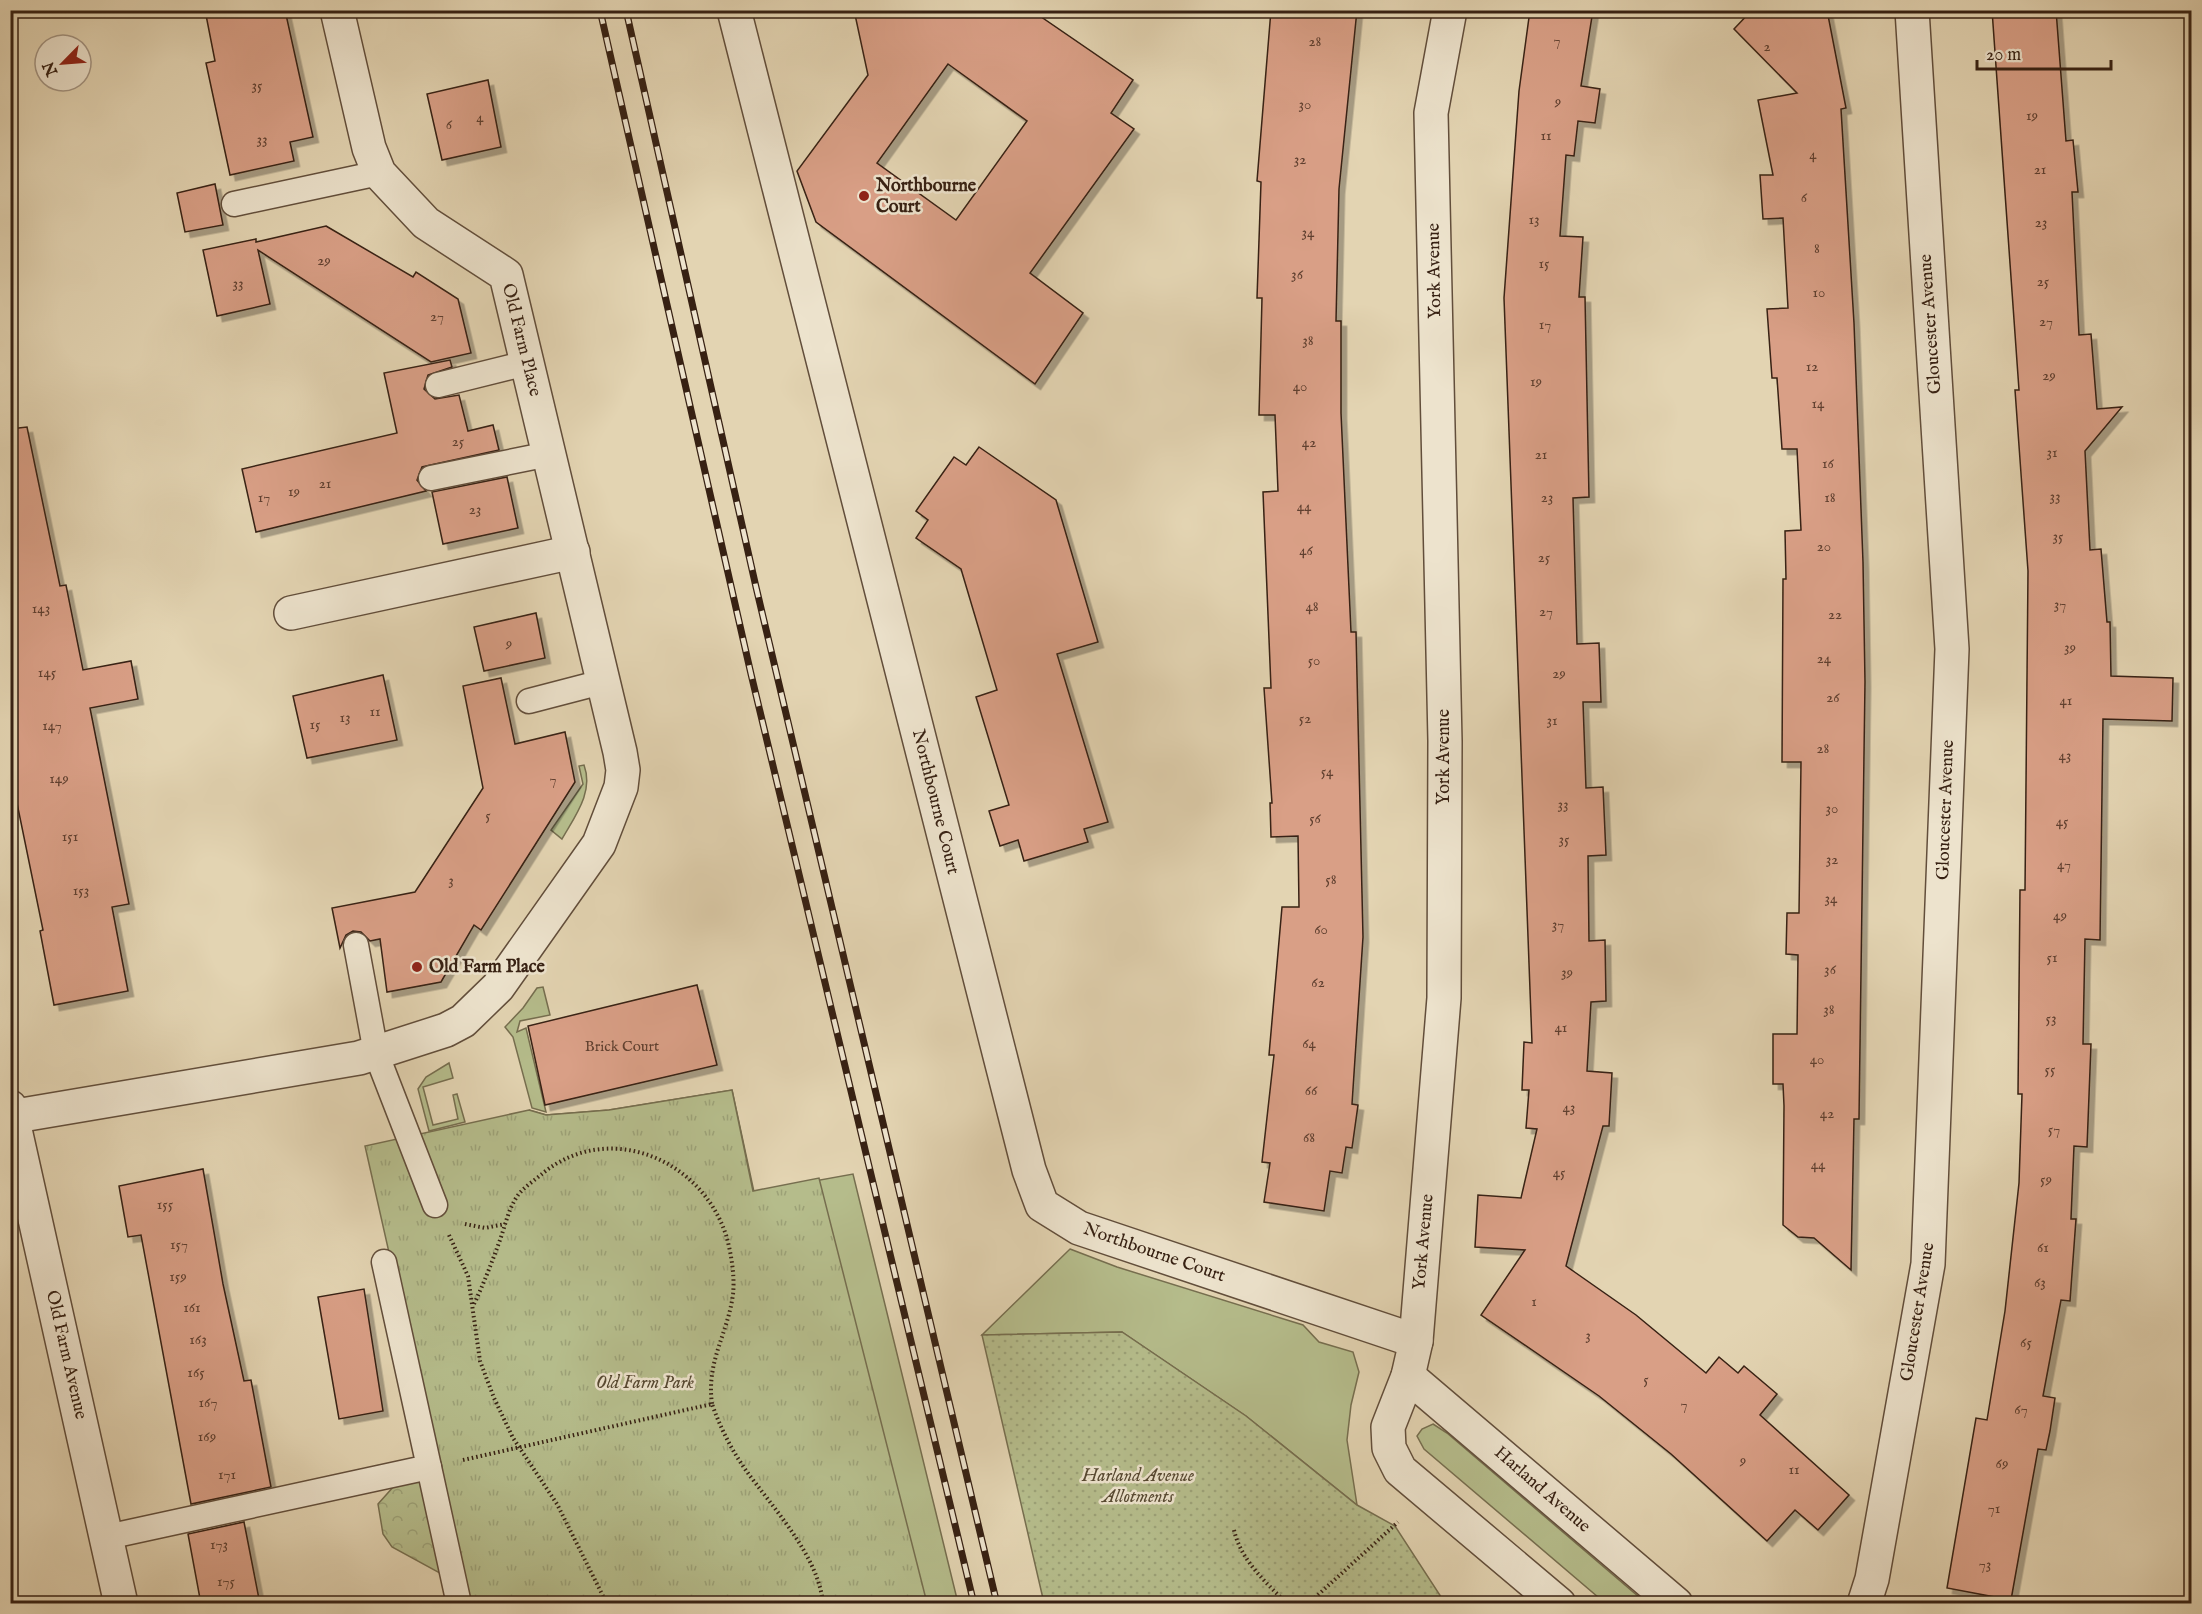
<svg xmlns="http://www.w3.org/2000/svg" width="2202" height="1614" viewBox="0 0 2202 1614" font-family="'IM FELL English',serif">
  <defs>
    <pattern id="forest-crowns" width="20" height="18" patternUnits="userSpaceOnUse" patternTransform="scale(1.5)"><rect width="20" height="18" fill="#b5bc8b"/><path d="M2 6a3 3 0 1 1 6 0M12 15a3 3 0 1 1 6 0" fill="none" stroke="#9ca177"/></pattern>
    <pattern id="park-tufts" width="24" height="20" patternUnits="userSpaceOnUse" patternTransform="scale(1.5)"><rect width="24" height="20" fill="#b5bc8b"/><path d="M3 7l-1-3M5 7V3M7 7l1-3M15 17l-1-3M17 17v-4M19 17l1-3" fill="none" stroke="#9ca177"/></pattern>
    <pattern id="garden-dots" width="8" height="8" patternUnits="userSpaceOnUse" patternTransform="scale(1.5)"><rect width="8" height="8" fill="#b5bc8b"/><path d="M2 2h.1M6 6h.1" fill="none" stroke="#9ca177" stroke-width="1.8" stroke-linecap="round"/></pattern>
    <filter id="shadow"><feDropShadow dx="5.5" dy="5.5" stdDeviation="0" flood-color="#0004"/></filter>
  </defs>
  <rect width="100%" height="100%" fill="#e3d4b2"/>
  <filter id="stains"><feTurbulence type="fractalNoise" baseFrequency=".00333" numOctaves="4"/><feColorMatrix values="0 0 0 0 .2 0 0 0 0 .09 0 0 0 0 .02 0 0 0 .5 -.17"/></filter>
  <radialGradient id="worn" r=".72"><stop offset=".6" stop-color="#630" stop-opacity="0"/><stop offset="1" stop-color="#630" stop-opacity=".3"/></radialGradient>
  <g fill="#b5bc8b" stroke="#766e4f" stroke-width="1.5">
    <path d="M584,765C594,792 575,816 562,839L551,830L583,784L579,766Z"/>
    <polygon points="543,987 550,1015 520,1021 517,1032 526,1028 546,1112 532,1108 513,1037 505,1027 523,1008 537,988"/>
    <polygon points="449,1063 453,1078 423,1087 433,1125 458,1119 453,1095 457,1094 465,1122 429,1131 418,1089 426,1077"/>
    <polygon points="732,1090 754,1192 853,1174 958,1603 831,1603 628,1143 529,1110 546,1115 609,1110"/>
    <polygon points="1070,1249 1117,1267 1303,1325 1319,1342 1353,1352 1359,1372 1351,1405 1347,1440 1357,1505 1246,1416 1122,1332 982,1335"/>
    <polygon points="1433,1424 1447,1433 1646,1603 1605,1603 1424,1449 1417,1436 1422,1429"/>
  </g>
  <polygon fill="url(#forest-crowns)" stroke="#766e4f" stroke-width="1.5" points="418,1480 438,1483 462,1594 440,1573 392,1547 383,1534 378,1504 395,1485"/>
  <polygon fill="url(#park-tufts)" stroke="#766e4f" stroke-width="1.5" points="732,1090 753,1191 819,1178 927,1603 468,1603 365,1146 529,1110 546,1115 609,1110"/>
  <polygon fill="url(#garden-dots)" stroke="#766e4f" stroke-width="1.5" points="1122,1332 1246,1416 1357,1505 1395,1526 1445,1603 1044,1603 982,1335"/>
  <g fill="#d99f86" stroke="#372113" stroke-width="1.5" fill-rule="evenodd" filter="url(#shadow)">
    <polygon points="205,10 285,10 313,137 290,142 294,161 230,175 206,63 215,61"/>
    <path d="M854,10H1031L1133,80L1111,113L1134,129L1030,273L1083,313L1035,384L816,222L797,171L868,75ZM948,64L1027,121L956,220L877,163Z"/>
    <polygon points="1271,10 1357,10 1339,189 1336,321 1341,321 1341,413 1351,632 1356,632 1363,937 1352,1104 1358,1105 1352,1148 1346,1147 1342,1173 1330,1171 1324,1211 1264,1202 1270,1163 1262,1162 1274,1055 1269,1055 1282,907 1299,907 1298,836 1271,837 1270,803 1272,803 1264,688 1271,688 1263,492 1278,491 1275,415 1259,415 1262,298 1257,298 1261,182 1257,181"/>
    <polygon points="1530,10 1593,10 1581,86 1600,89 1595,123 1578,121 1574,156 1566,155 1560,236 1583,237 1579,297 1585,297 1589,497 1573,498 1577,644 1599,643 1601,702 1583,702 1586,788 1603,787 1606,855 1588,856 1589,941 1605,940 1606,1001 1591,1002 1587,1071 1612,1073 1609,1126 1603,1126 1566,1266 1636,1315 1706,1373 1719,1357 1738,1373 1744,1366 1777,1394 1760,1415 1849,1495 1818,1530 1795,1510 1767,1541 1671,1454 1599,1396 1481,1315 1525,1250 1475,1247 1478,1195 1521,1198 1537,1129 1526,1128 1529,1090 1522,1090 1524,1042 1532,1043 1504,298 1519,91"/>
    <polygon points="1752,10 1827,10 1846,108 1841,109 1854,323 1863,562 1865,682 1859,1119 1854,1119 1851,1270 1814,1238 1798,1237 1783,1225 1784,1106 1783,1084 1773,1084 1773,1034 1797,1034 1798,955 1786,954 1787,913 1799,913 1801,762 1782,762 1783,579 1786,579 1785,531 1801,530 1797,449 1782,449 1777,378 1772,378 1767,309 1788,308 1783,218 1763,219 1760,175 1773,175 1758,100 1797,93 1734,29"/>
    <polygon points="1992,10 2056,10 2066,141 2073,140 2078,192 2072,192 2079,335 2091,334 2097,409 2122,407 2085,451 2090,550 2101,549 2107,622 2110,622 2111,676 2173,678 2172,721 2103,719 2100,940 2085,939 2083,1044 2091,1044 2087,1147 2074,1146 2071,1219 2076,1219 2070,1301 2061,1300 2043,1396 2055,1398 2050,1431 2046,1450 2038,1449 2011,1600 1947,1588 1976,1418 1987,1420 2005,1311 2019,1183 2022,1094 2018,1094 2020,890 2025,890 2028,571 2015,390 2019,390"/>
    <polygon points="488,80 501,147 442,160 427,94"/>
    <polygon points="215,184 223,225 185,232 177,193"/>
    <polygon points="326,226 413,277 416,272 458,299 471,353 431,362 258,250 270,304 217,316 203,250 256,239 256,242"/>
    <polygon points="450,360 452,367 428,375 424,389 435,399 459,395 468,431 493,425 499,450 422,467 417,480 426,491 256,532 242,469 397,433 384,373"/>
    <polygon points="27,427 60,586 66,585 83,670 131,661 138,699 90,708 129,904 112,907 128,991 54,1005 40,931 43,930 10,769 10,429"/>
    <polygon points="979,447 1056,500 1098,642 1057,654 1108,822 1084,829 1088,842 1024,861 1018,840 1000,846 989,811 1009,805 976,697 997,690 961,569 916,538 928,520 916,511 954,457 966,465"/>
    <polygon points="507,477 518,528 443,544 432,492"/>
    <polygon points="536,613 545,658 484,671 474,627"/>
    <polygon points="383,675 397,740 307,758 293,696"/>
    <polygon points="501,678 515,744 565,732 575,782 481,930 474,925 441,982 387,992 380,939 370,941 361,932 353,931 346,935 340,948 332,908 415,892 483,788 463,686"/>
    <polygon points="697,985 717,1065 545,1105 528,1026"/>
    <polygon points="203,1169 223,1284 244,1381 251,1380 271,1487 191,1504 141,1235 128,1237 119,1186"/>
    <polygon points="364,1289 383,1411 339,1419 318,1297"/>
    <polygon points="244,1522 260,1604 201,1604 188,1534"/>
  </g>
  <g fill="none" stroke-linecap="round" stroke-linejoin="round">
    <g stroke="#624e3b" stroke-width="27">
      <g id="lane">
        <polyline points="234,204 379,173"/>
        <polyline points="438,385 527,363"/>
        <polyline points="431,478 549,454"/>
        <polyline points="529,701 602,682"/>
        <polyline points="356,945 376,1053 435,1205"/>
        <polyline points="429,1467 459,1604"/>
        <polyline points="107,1537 429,1467 384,1262"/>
      </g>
    </g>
    <g stroke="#624e3b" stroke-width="36">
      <g id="street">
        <polyline points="734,10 1029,1170 1042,1205 1079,1228 1416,1341"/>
        <polyline points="1450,10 1431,113 1445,741 1444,998 1416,1341 1408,1376 1388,1427 1389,1448 1400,1470 1559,1604"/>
        <polyline points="291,613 573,552"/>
        <polyline points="10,1107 121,1604"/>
        <polyline points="10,1117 359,1058 446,1030 463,1021 498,987 599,844 621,787 623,770 620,752 506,275 426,223 379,173 369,148 337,10"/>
        <polyline points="1408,1376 1676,1604"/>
        <polyline points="1864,1604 1872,1579 1928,1264 1952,649 1912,10"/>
      </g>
    </g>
    <g stroke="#372113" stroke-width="4" stroke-dasharray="1.5 3" stroke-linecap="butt">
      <polyline points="465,1224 485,1228 505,1224"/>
      <polyline points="449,1235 468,1276 480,1361 494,1398 513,1438 557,1504 607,1604"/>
      <path d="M474,1304C484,1283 492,1262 500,1240C505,1226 508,1211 516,1198C522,1188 534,1181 543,1173C609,1120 701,1159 726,1235C731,1252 735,1276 733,1294C728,1334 706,1361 712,1404"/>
      <path d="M463,1460L712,1404C720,1427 731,1449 745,1469C772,1507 819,1556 823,1604"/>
      <path d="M1234,1530C1241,1561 1266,1582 1287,1604"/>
      <polyline points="1308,1604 1398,1522"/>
    </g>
    <use href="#lane" stroke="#ede3cd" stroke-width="24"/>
    <use href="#street" stroke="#ede3cd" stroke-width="33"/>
    <g stroke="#372113" stroke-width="7">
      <g id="rail">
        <polyline points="600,10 751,674 974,1604"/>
        <polyline points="626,10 756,587 997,1604"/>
      </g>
    </g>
    <use href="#rail" stroke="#ede3cd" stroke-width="4.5" stroke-dasharray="14" stroke-linecap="butt"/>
  </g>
  <g fill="#8f2418" stroke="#ede3cd" stroke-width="2">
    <circle cx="864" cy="196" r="6"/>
    <circle cx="417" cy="967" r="6"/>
  </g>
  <g text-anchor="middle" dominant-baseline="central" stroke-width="5" stroke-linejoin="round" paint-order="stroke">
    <g font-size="15" fill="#604030">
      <text x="1557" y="40">7</text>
      <text x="1315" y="41">28</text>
      <text x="1767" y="46">2</text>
      <text x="257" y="85">35</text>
      <text x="1558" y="101">9</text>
      <text x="1305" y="104">30</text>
      <text x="2032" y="115">19</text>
      <text x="480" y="117">4</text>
      <text x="449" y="124">6</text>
      <text x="1546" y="135">11</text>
      <text x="262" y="139">33</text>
      <text x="1813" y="154">4</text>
      <text x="1300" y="159">32</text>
      <text x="2040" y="169">21</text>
      <text x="1804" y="197">6</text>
      <text x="1534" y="219">13</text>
      <text x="2041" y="222">23</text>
      <text x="1308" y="232">34</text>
      <text x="1817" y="248">8</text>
      <text x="324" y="260">29</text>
      <text x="1544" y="263">15</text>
      <text x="1297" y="274">36</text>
      <text x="2043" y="281">25</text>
      <text x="238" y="283">33</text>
      <text x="1819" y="292">10</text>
      <text x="437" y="316">27</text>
      <text x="2046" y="321">27</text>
      <text x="1545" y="324">17</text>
      <text x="1308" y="340">38</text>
      <text x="1812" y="366">12</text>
      <text x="2049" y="375">29</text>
      <text x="1536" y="381">19</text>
      <text x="1300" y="386">40</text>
      <text x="1818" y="403">14</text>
      <text x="458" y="441">25</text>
      <text x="1309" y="442">42</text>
      <text x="2052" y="452">31</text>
      <text x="1541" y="454">21</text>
      <text x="1828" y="463">16</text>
      <text x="325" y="483">21</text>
      <text x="294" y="491">19</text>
      <text x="2055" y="496">33</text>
      <text x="264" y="497">17</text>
      <text x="1547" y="497">23</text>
      <text x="1830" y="497">18</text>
      <text x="1304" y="506">44</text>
      <text x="475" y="509">23</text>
      <text x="2058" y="536">35</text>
      <text x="1824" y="546">20</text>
      <text x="1306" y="550">46</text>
      <text x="1544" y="557">25</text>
      <text x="2060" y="604">37</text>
      <text x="1312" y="606">48</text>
      <text x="41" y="608">143</text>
      <text x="1546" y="611">27</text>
      <text x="1835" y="614">22</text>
      <text x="509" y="643">9</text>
      <text x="2070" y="647">39</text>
      <text x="1824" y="658">24</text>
      <text x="1314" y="660">50</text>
      <text x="47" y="672">145</text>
      <text x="1559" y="673">29</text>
      <text x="1833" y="697">26</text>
      <text x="2066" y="700">41</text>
      <text x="375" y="711">11</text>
      <text x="345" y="717">13</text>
      <text x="1305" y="718">52</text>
      <text x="1552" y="720">31</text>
      <text x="315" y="724">15</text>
      <text x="52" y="725">147</text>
      <text x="1823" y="748">28</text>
      <text x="2065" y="755">43</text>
      <text x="1327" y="771">54</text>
      <text x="59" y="778">149</text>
      <text x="553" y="779">7</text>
      <text x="1563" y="804">33</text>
      <text x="1832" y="808">30</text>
      <text x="488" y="815">5</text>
      <text x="1315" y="818">56</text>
      <text x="2062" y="821">45</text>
      <text x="70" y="836">151</text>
      <text x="1564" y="839">35</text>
      <text x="1832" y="859">32</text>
      <text x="2064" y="864">47</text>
      <text x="1331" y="879">58</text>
      <text x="451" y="880">3</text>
      <text x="81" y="890">153</text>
      <text x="1831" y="898">34</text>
      <text x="2060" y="915">49</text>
      <text x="1558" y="924">37</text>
      <text x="1321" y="929">60</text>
      <text x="2052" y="957">51</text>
      <text x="1830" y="969">36</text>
      <text x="1567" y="972">39</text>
      <text x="1318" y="982">62</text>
      <text x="1829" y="1009">38</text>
      <text x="2051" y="1018">53</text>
      <text x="1561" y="1027">41</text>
      <text x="1309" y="1043">64</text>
      <text x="622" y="1046">Brick Court</text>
      <text x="1817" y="1059">40</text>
      <text x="2050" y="1069">55</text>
      <text x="1311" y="1090">66</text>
      <text x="1569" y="1107">43</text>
      <text x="1827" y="1113">42</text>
      <text x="2054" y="1129">57</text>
      <text x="1309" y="1137">68</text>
      <text x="1818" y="1164">44</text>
      <text x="1559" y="1172">45</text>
      <text x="2046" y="1179">59</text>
      <text x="165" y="1204">155</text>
      <text x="179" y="1244">157</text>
      <text x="2043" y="1247">61</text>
      <text x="178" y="1276">159</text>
      <text x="2040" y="1282">63</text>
      <text x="1534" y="1301">1</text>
      <text x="192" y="1307">161</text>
      <text x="1588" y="1335">3</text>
      <text x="198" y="1339">163</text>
      <text x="2026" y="1342">65</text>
      <text x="196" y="1372">165</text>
      <text x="1646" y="1379">5</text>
      <text x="208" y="1402">167</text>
      <text x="1684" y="1404">7</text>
      <text x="2021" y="1409">67</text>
      <text x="207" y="1436">169</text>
      <text x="1743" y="1460">9</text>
      <text x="2002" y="1463">69</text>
      <text x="1794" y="1469">11</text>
      <text x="227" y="1474">171</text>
      <text x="1994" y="1508">71</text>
      <text x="219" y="1544">173</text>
      <text x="1985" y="1564">73</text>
      <text x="226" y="1581">175</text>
    </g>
    <g font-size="18" font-weight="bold" fill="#372113" stroke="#ede3cd" text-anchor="start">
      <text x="876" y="186">Northbourne<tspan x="876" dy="21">Court</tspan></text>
      <text x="429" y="967">Old Farm Place</text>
    </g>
    <g font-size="18" fill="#372113" stroke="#ede3cd">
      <text transform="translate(1435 271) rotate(-91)">York Avenue</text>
      <text transform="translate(1931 324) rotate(-94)">Gloucester Avenue</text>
      <text transform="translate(521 340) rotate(76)">Old Farm Place</text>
      <text transform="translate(1444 757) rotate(-90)">York Avenue</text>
      <text transform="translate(935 802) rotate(76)">Northbourne Court</text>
      <text transform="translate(1946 810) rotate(-88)">Gloucester Avenue</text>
      <text transform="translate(1424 1242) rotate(-85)">York Avenue</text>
      <text transform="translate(1154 1253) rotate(19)">Northbourne Court</text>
      <text transform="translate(1918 1312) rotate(-81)">Gloucester Avenue</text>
      <text transform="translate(66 1355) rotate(77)">Old Farm Avenue</text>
      <text transform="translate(1542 1490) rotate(41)">Harland Avenue</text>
    </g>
    <g font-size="18" font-style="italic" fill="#564831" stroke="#ede3cd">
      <text x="645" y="1383">Old Farm Park</text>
      <text x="1138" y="1476">Harland Avenue<tspan x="1138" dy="21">Allotments</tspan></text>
    </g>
  </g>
  <rect width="2202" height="1614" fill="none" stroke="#e3d4b2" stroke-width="36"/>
  <rect x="12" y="12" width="2178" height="1590" fill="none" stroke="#372113" stroke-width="3"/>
  <rect x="18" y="18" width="2166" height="1578" fill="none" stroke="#372113" stroke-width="1.5"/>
  <g transform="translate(63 63) rotate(245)"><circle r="28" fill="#ede3cd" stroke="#a49583" stroke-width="1.5"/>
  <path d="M0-4.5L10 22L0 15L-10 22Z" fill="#8f2418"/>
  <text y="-9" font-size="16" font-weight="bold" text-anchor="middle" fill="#372113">N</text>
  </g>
  <path d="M1977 60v9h134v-9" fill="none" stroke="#372113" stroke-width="3"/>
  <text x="1986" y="60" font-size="18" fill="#372113" stroke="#ede3cd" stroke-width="4.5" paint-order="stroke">20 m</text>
  <rect width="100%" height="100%" filter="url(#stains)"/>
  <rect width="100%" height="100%" fill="url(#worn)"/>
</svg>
